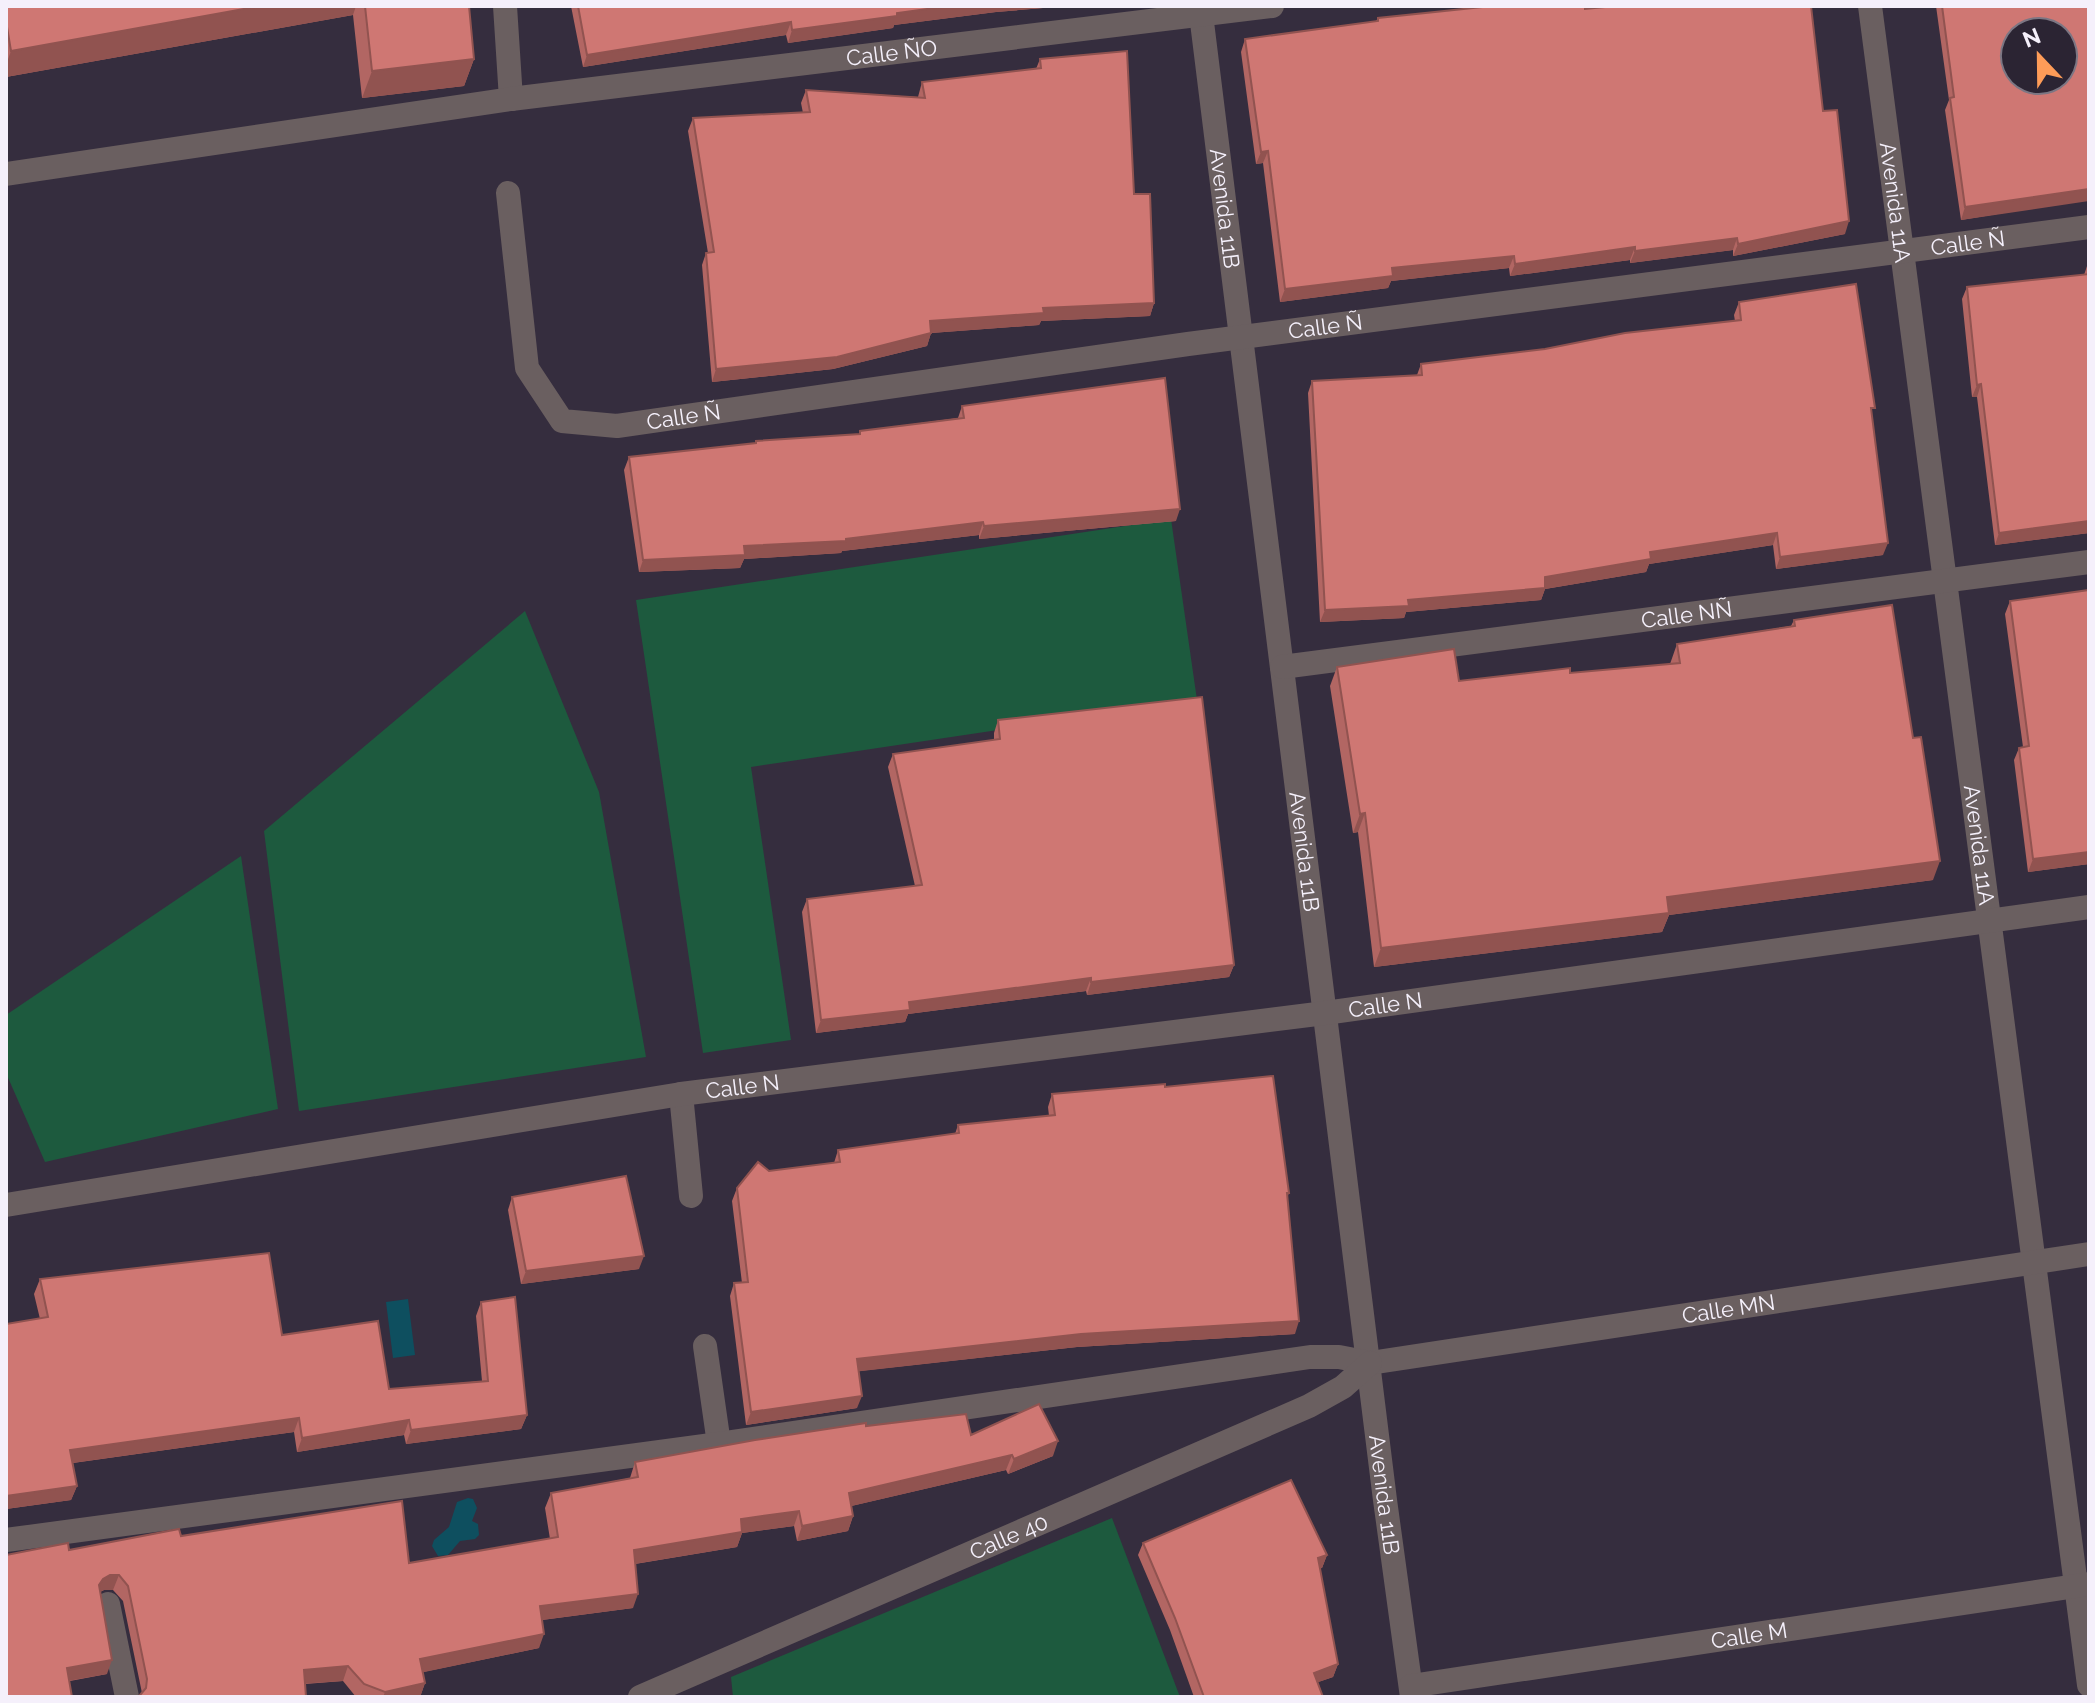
<svg xmlns="http://www.w3.org/2000/svg" width="2095" height="1703" viewBox="0 0 2095 1703" font-family="Raleway,sans-serif">
  <rect width="100%" height="100%" fill="#352d3e"/>
  <g fill="#1d5a3e">
    <polygon points="1171,519 1197,700 751,767 791,1040 703,1053 636,600"/>
    <polygon points="525,611 599,792 646,1057 299,1111 264,831"/>
    <polygon points="241,856 278,1109 45,1162 6,1073 6,1015"/>
    <polygon points="1112,1518 1180,1697 733,1697 731,1677"/>
  </g>
  <g fill="#0e4f5f">
    <polygon points="408,1299 415,1355 393,1358 386,1302"/>
    <polygon points="468,1498 473,1499 477,1508 472,1521 478,1524 479,1535 475,1539 460,1541 448,1555 438,1556 432,1546 434,1540 449,1527 457,1502"/>
  </g>
  <g fill="none" stroke-linecap="round" stroke-linejoin="round">
    <g stroke="#6a5f60" stroke-width="24">
      <polyline points="505,6 511,99"/>
      <path id="s1" d="M1200,6L1385,1500L1412,1697"/>
      <path id="s2" d="M1870,6L2089,1685"/>
      <path id="s3" d="M6,174L511,99L1272,6"/>
      <path id="s4" d="M508,193L527,368L562,421L617,426L1188,344L2089,227"/>
      <path id="s5" d="M1282,667L2089,562"/>
      <polyline points="681,1094 691,1196"/>
      <path id="s6" d="M6,1205L681,1094L1325,1013L2089,907"/>
      <polyline points="705,1346 719,1444"/>
      <path id="s7" d="M6,1540L719,1444L1310,1357H1339L1370,1363L2089,1254"/>
      <polyline points="108,1604 127,1697"/>
      <path id="s8" d="M1411,1686L2089,1584"/>
      <path id="s9" d="M640,1697L1309,1406L1343,1387L1370,1363"/>
    </g>
  </g>
  <g fill="#b26663">
    <polygon points="6,6 469,6 474,59 464,86 362,98 353,15 6,77"/>
    <polygon points="571,6 1067,6 996,12 894,25 893,28 788,43 786,35 583,67"/>
    <polygon points="1936,6 2089,6 2059,204 1961,220 1945,110 1949,100"/>
    <polygon points="1585,9 1823,111 1845,234 1733,256 1733,250 1630,263 1630,260 1510,276 1509,268 1391,281 1388,288 1280,302 1263,163 1256,164 1241,52 1245,39 1376,21 1378,18"/>
    <polygon points="1040,59 1134,194 1154,303 1150,316 1041,321 1039,325 931,333 927,346 833,369 712,382 702,265 706,253 708,253 688,131 693,118 803,113 801,103 806,90 918,97 922,82 1036,69"/>
    <polygon points="2088,263 2089,533 1995,545 1977,397 1972,397 1962,299 1967,287 2084,275"/>
    <polygon points="1739,302 1872,416 1883,555 1776,569 1773,545 1649,564 1646,572 1545,589 1541,600 1406,612 1404,618 1320,622 1308,393 1312,381 1417,375 1421,364 1545,349 1735,321 1734,315"/>
    <polygon points="962,406 1176,521 979,539 979,535 842,551 841,553 744,559 740,568 639,572 624,470 629,457 755,443 756,441 859,434 860,431 958,418"/>
    <polygon points="2010,601 2089,864 2028,872 2014,760 2019,748 2023,747 2005,614"/>
    <polygon points="1794,620 1933,880 1669,915 1662,932 1374,967 1358,832 1353,833 1330,686 1337,667 1459,681 1570,673 1670,664 1677,644 1791,626"/>
    <polygon points="998,720 1234,965 1229,977 1087,995 1086,991 908,1014 905,1022 816,1033 802,912 807,899 915,886 888,767 893,754 994,740 994,733"/>
    <polygon points="1165,1087 1289,1193 1287,1198 1295,1334 1077,1347 859,1371 857,1408 746,1425 730,1296 734,1283 742,1283 732,1201 737,1188 769,1171 834,1163 838,1150 955,1134 958,1125 1049,1116 1048,1107 1052,1094"/>
    <polygon points="512,1197 639,1269 521,1284 508,1210"/>
    <polygon points="40,1279 282,1335 389,1389 482,1381 476,1316 481,1302 527,1415 521,1429 406,1444 404,1435 297,1452 294,1432 73,1463 77,1486 71,1500 6,1509 6,1324 40,1319 34,1294"/>
    <polygon points="866,1426 971,1435 1053,1456 1008,1474 1006,1470 851,1506 853,1516 848,1531 797,1541 794,1526 742,1533 737,1547 635,1564 633,1608 542,1620 539,1648 423,1672 425,1683 420,1697 356,1697 343,1681 305,1684 306,1697 139,1697 142,1693 123,1601 113,1590 104,1590 100,1592 107,1674 70,1681 6,1697 69,1550 181,1536 409,1563 550,1539 545,1508 551,1493 630,1478 635,1462"/>
    <polygon points="1143,1543 1327,1555 1322,1568 1320,1568 1338,1664 1333,1677 1318,1682 1323,1697 1194,1697 1170,1630 1138,1555"/>
  </g>
  <g fill="#915350">
    <polygon points="260,6 356,6 353,15 6,77 6,65 11,51"/>
    <polygon points="949,6 1067,6 996,12 894,25 893,28 788,43 792,30 897,13"/>
    <polygon points="791,22 786,35 583,67 587,55"/>
    <polygon points="474,59 464,86 362,98 372,71"/>
    <polygon points="1268,151 1263,163 1256,164 1261,152"/>
    <polygon points="2089,189 2089,201 1961,220 1965,207"/>
    <polygon points="1849,221 1845,234 1733,256 1738,244"/>
    <polygon points="1737,238 1733,250 1630,263 1635,251"/>
    <polygon points="1635,247 1630,260 1510,276 1515,264"/>
    <polygon points="1514,256 1509,268 1391,281 1388,288 1280,302 1285,289 1392,268"/>
    <polygon points="1154,303 1150,316 1041,321 1039,325 931,333 927,346 833,369 712,382 716,369 930,321 1043,308"/>
    <polygon points="1981,384 1977,397 1972,397 1977,385"/>
    <polygon points="1180,509 1176,521 979,539 984,526"/>
    <polygon points="2089,521 2089,533 1995,545 1999,533"/>
    <polygon points="983,522 979,535 842,551 841,553 744,559 740,568 639,572 643,560 744,546 846,539"/>
    <polygon points="1777,533 1773,545 1649,564 1646,572 1545,589 1541,600 1406,612 1404,618 1320,622 1325,610 1408,600 1545,577 1650,552"/>
    <polygon points="1888,543 1883,555 1776,569 1780,557"/>
    <polygon points="1365,813 1358,832 1353,833 1360,814"/>
    <polygon points="2089,852 2089,864 2028,872 2033,859"/>
    <polygon points="1940,861 1933,880 1669,915 1662,932 1374,967 1381,948 1667,897"/>
    <polygon points="1234,965 1229,977 1087,995 1091,982"/>
    <polygon points="1091,978 1086,991 908,1014 905,1022 816,1033 821,1020 909,1002"/>
    <polygon points="644,1256 639,1269 521,1284 526,1271"/>
    <polygon points="1299,1321 1295,1334 1077,1347 853,1372 857,1359 1081,1334"/>
    <polygon points="862,1396 857,1408 746,1425 751,1412"/>
    <polygon points="527,1415 521,1429 406,1444 411,1430"/>
    <polygon points="299,1418 294,1432 65,1464 70,1450"/>
    <polygon points="409,1420 404,1435 297,1452 302,1438"/>
    <polygon points="1058,1441 1053,1456 1008,1474 1014,1459"/>
    <polygon points="1012,1455 1006,1470 843,1508 849,1493"/>
    <polygon points="77,1486 71,1500 6,1509 6,1496"/>
    <polygon points="799,1511 794,1526 742,1533 737,1547 628,1565 634,1550 741,1519"/>
    <polygon points="853,1516 848,1531 797,1541 802,1526"/>
    <polygon points="1327,1555 1322,1568 1313,1571 1318,1558"/>
    <polygon points="110,1575 119,1575 113,1590 104,1590 98,1593 99,1585 103,1579"/>
    <polygon points="638,1594 633,1608 534,1621 540,1606"/>
    <polygon points="544,1634 539,1648 415,1674 420,1659"/>
    <polygon points="112,1660 107,1674 62,1682 67,1668"/>
    <polygon points="1338,1664 1333,1677 1310,1685 1314,1673"/>
    <polygon points="348,1666 343,1681 299,1684 304,1670"/>
    <polygon points="425,1683 420,1697 383,1697 385,1692"/>
  </g>
  <g fill="#cf7773" stroke="#915350" stroke-width="2" fill-rule="evenodd">
    <polygon points="6,6 260,6 11,51 6,21"/>
    <polygon points="365,6 469,6 474,59 372,71"/>
    <polygon points="578,6 949,6 897,13 897,16 792,30 791,22 587,55"/>
    <polygon points="1492,6 1585,6 1585,9 1616,6 1811,6 1823,111 1837,110 1849,221 1738,244 1737,238 1635,251 1635,247 1515,264 1514,256 1392,268 1393,276 1285,289 1268,151 1261,152 1245,39 1378,21 1378,18"/>
    <path d="M1942,6H2089V189L1965,207L1950,98L1954,97ZM2015,32H2063V80H2015Z"/>
    <polygon points="1127,51 1134,194 1150,194 1154,303 1043,308 1044,313 930,321 931,333 837,357 716,369 706,253 714,252 693,118 810,112 806,90 925,98 922,82 1041,68 1040,59"/>
    <polygon points="2089,274 2089,521 1999,533 1981,384 1977,385 1967,287"/>
    <polygon points="1856,284 1875,408 1871,408 1888,543 1780,557 1777,533 1650,552 1651,559 1545,577 1545,588 1408,600 1409,606 1325,610 1312,381 1422,375 1421,364 1545,349 1625,333 1741,320 1739,302"/>
    <polygon points="1165,378 1180,509 984,526 983,522 846,539 846,541 744,546 745,555 643,560 629,457 756,443 756,441 860,434 860,431 964,418 962,406"/>
    <polygon points="2089,590 2089,852 2033,859 2019,748 2029,746 2010,601"/>
    <polygon points="1892,605 1913,738 1921,737 1940,861 1667,897 1669,913 1381,948 1365,813 1360,814 1337,667 1454,649 1459,681 1570,668 1570,673 1680,663 1677,644 1795,626 1794,620"/>
    <polygon points="1202,697 1234,965 1091,982 1091,978 909,1002 910,1010 821,1020 807,899 922,885 893,754 1000,739 998,720"/>
    <polygon points="1273,1076 1289,1193 1287,1193 1299,1321 1081,1334 857,1359 862,1396 751,1412 734,1283 748,1282 737,1188 758,1162 769,1171 840,1162 838,1150 959,1133 958,1125 1055,1115 1052,1094 1165,1084 1165,1087"/>
    <polygon points="626,1176 644,1256 526,1271 512,1197"/>
    <polygon points="269,1253 282,1335 378,1321 389,1389 488,1381 481,1302 515,1297 527,1415 411,1430 409,1420 302,1438 299,1418 70,1450 77,1486 6,1496 6,1324 48,1317 40,1279"/>
    <polygon points="1039,1404 1058,1441 1014,1459 1012,1455 849,1493 853,1516 802,1526 799,1511 741,1519 742,1532 634,1550 638,1594 540,1606 544,1634 420,1659 425,1683 385,1692 364,1684 348,1666 304,1670 306,1697 141,1697 140,1695 146,1688 147,1679 128,1586 119,1575 110,1575 103,1579 99,1585 112,1660 67,1668 72,1697 6,1697 6,1555 68,1543 69,1550 179,1529 181,1536 402,1501 409,1563 558,1537 551,1493 638,1477 635,1462 755,1440 866,1423 866,1426 966,1414 971,1435"/>
    <polygon points="1291,1480 1327,1555 1318,1558 1338,1664 1314,1673 1323,1697 1204,1697 1175,1618 1143,1543"/>
  </g>
  <g text-anchor="middle" dominant-baseline="central" stroke-width="8" stroke-linejoin="round" paint-order="stroke">
    <g font-size="22" fill="#f5f0fb" stroke="#2b2433">
      <text stroke="none"><textPath href="#s3" startOffset="894">Calle ÑO</textPath></text>
      <text stroke="none"><textPath href="#s2" startOffset="198">Avenida 11A</textPath></text>
      <text stroke="none"><textPath href="#s1" startOffset="204">Avenida 11B</textPath></text>
      <text stroke="none"><textPath href="#s4" startOffset="1658">Calle Ñ</textPath></text>
      <text stroke="none"><textPath href="#s4" startOffset="1010">Calle Ñ</textPath></text>
      <text stroke="none"><textPath href="#s4" startOffset="362">Calle Ñ</textPath></text>
      <text stroke="none"><textPath href="#s5" startOffset="408">Calle NÑ</textPath></text>
      <text stroke="none"><textPath href="#s2" startOffset="846">Avenida 11A</textPath></text>
      <text stroke="none"><textPath href="#s1" startOffset="852">Avenida 11B</textPath></text>
      <text stroke="none"><textPath href="#s6" startOffset="1394">Calle N</textPath></text>
      <text stroke="none"><textPath href="#s6" startOffset="746">Calle N</textPath></text>
      <text stroke="none"><textPath href="#s7" startOffset="1740">Calle MN</textPath></text>
      <text stroke="none"><textPath href="#s1" startOffset="1500">Avenida 11B</textPath></text>
      <text stroke="none"><textPath href="#s9" startOffset="402">Calle 40</textPath></text>
      <text stroke="none"><textPath href="#s8" startOffset="342">Calle M</textPath></text>
    </g>
  </g>
  <rect width="2095" height="1703" fill="none" stroke="#f5f0fb" stroke-width="16"/>
  <g transform="translate(2039 56) rotate(338)"><circle r="38" fill="#2b2433" stroke="#7c7683" stroke-width="2"/>
  <path d="M0-6L14 30L0 20L-14 30Z" fill="#fe9c58"/>
  <text y="-12" font-size="22" font-weight="bold" text-anchor="middle" fill="#f5f0fb">N</text>
  </g>
</svg>
